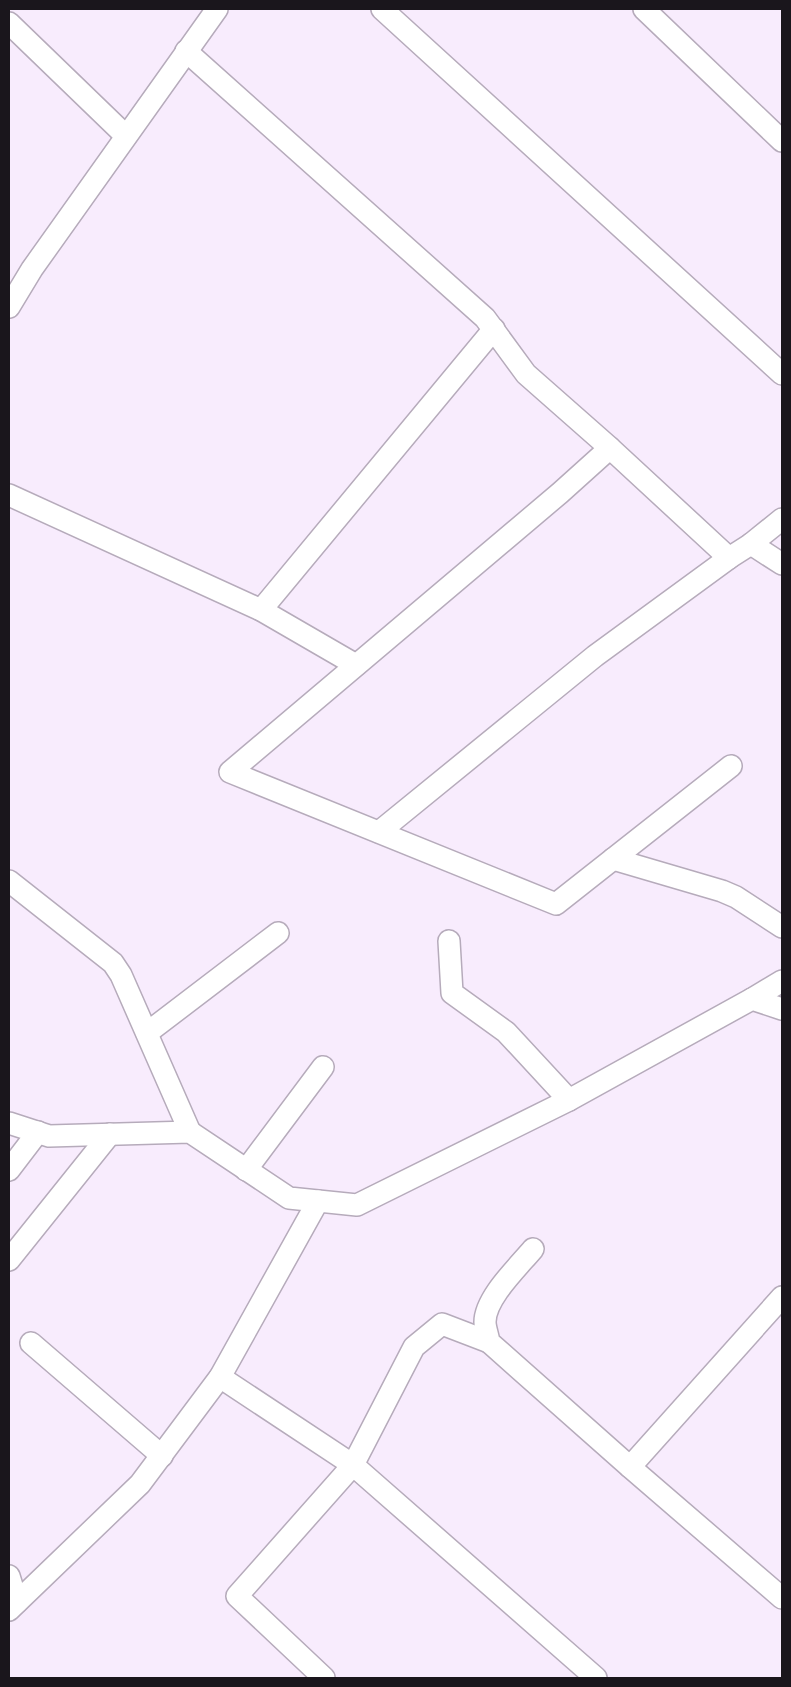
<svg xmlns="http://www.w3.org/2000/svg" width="791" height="1687" viewBox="0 0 791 1687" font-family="Ubuntu,sans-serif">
  <rect width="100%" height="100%" fill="#f8ecfd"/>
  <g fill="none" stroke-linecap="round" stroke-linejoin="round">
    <g stroke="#b6abbb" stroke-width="24">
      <g id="street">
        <polyline points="382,9 782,374"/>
        <polyline points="644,9 782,141"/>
        <polyline points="9,23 126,136"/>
        <polyline points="186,51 485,318 526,374 610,448 729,558"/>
        <polyline points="9,307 32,269 217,9"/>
        <polyline points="610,448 560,493 230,772 556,904 731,766"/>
        <polyline points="9,495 261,610 356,665"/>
        <polyline points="751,544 782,564"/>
        <polyline points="261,610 494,329"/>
        <polyline points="379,832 595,656 729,558 751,544 782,519"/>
        <polyline points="613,859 722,891 736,897 782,927"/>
        <polyline points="9,881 113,963 121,975 190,1132"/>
        <polyline points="449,941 452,993 506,1032 569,1100"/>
        <polyline points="752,999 782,981"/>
        <polyline points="147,1033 278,933"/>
        <polyline points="9,1123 49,1136 190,1132 289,1198 357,1205 569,1100 752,999 782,1009"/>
        <polyline points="9,1170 38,1132"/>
        <polyline points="246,1170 323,1067"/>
        <path d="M533,1249C518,1267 485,1298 485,1322C485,1328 488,1335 489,1342L630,1467L782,1598"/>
        <polyline points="9,1260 110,1134"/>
        <polyline points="31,1343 162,1456"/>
        <polyline points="220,1377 353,1465 596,1678"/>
        <polyline points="630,1467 782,1297"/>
        <polyline points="9,1576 17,1602"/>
        <polyline points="9,1610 140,1484 220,1377 318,1201"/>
        <polyline points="324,1678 237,1596 353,1465 414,1347 442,1324 489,1342"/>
      </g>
    </g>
    <use href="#street" stroke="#fff" stroke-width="21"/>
  </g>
  <rect width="791" height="1687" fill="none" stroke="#1a161c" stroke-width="20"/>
</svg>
